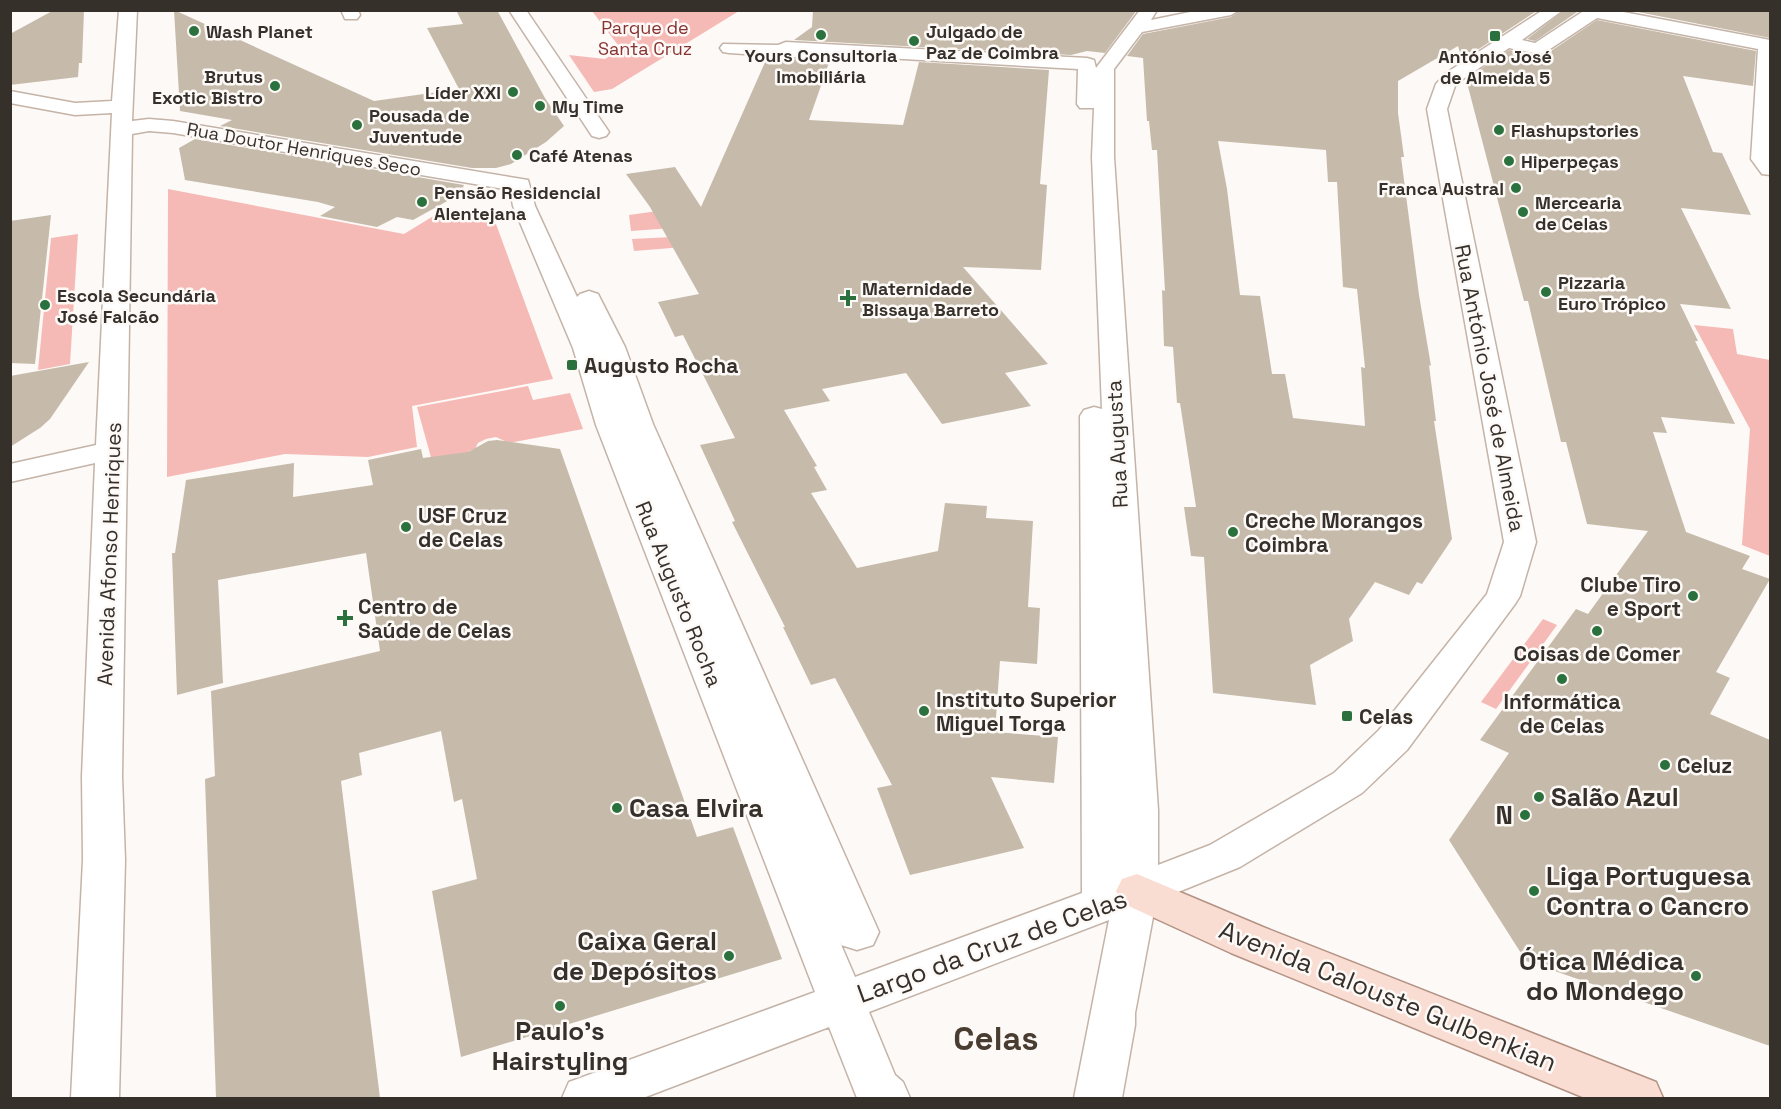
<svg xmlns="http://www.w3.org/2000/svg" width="1781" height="1109" viewBox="0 0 1781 1109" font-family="'Space Grotesk',sans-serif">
  <rect width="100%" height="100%" fill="#fdf9f7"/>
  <g fill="#f5bab6">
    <polygon points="592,11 739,11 612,89 594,92 569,55 605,59 621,49"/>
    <polygon points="168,189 404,234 440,212 496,224 553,379 412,406 417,447 368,457 285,454 167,477"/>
    <polygon points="680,208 672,228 631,231 629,215"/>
    <polygon points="78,234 70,364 38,370 51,238"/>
    <polygon points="672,237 684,247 634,251 632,239"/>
    <polygon points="1694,325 1733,329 1737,354 1770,360 1770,556 1742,545 1750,429"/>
    <polygon points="528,386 533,400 570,393 583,429 509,443 496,437 486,439 478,443 475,449 469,451 476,478 439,486 417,407"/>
    <polygon points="1543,619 1557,625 1496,709 1481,702"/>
  </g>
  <g fill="#c6bbaa" fill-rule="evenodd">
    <polygon points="54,10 84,10 82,63 79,63 78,77 10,85 10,34"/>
    <polygon points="174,10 374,101 459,89 427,28 463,24 456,10 497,10 545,98 564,126 546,142 511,164 496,168 472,168 220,126 232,120 180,111"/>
    <polygon points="813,10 1137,10 1105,53 1087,51 1071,55 794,40 812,27"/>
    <path d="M1241,10H1538L1462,60L1458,46L1398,81V113L1404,157H1401L1419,295L1431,366L1429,365L1436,421H1434L1452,539L1422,584L1417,582L1409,595L1375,582L1349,619L1353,641L1310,665L1316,705L1213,693L1204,557L1191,556L1184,507H1196L1180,403H1177L1173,347L1164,346L1162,290L1165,291L1157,150H1152L1149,121H1147L1143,58L1127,56L1143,34L1231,17ZM1218,141L1326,150L1328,182H1337L1343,287L1357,289L1365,368L1361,367L1365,426L1293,418L1285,374H1272L1260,296L1240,295L1227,189Z"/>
    <polygon points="1565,10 1580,10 1535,41 1527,39"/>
    <polygon points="1628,10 1770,10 1770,38"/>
    <polygon points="1597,20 1756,51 1753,86 1683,76 1713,152 1722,153 1751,215 1681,208 1731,309 1680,304 1698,341 1695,341 1735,424 1661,417 1667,433 1653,432 1686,532 1750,556 1742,569 1770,579 1716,672 1730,678 1710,714 1770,740 1770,1046 1526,961 1449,840 1509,753 1480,740 1576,609 1588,614 1648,531 1587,524 1566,442 1561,442 1528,301 1524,301 1466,79 1509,50 1538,56 1545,55"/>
    <polygon points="815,56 831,57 809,120 903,125 919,62 1049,70 1040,184 1047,185 1041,270 963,267 1048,364 1005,373 1031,406 942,424 906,373 822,389 830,401 784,410 817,466 814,467 827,490 811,493 857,568 938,551 945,503 987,506 986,518 1033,521 1028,607 1040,608 1037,664 1000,661 995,732 1058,737 1054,783 991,777 1024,848 910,875 877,788 892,785 835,678 811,685 783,627 785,627 732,522 735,521 700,445 735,438 683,335 675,337 658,302 699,294 650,207 626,174 675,167 701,207 766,60 769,58 807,60"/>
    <polygon points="195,139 464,185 460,194 413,220 397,217 377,227 320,216 335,207 318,202 185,180 179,148"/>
    <polygon points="51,215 35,364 10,363 10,221"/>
    <polygon points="89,362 50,419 40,428 10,447 10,376"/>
    <polygon points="497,440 560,449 697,837 733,827 782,959 461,1057 432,891 477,879 462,799 454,802 441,731 359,753 362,775 341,781 380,1098 216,1098 205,779 215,776 211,691 380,651 366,553 218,580 223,683 177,695 172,553 175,553 186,480 294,463 293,497 373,485 368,460 421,449 423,458 468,452 488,441"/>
  </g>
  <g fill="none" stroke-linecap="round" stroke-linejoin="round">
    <g stroke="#c4b3a7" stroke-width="3">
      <g id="minor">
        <polygon points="119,10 137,10 132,121 149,119 173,121 528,180 535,206 577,297 580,294 589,291 598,294 625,347 653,424 879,932 873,945 857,950 841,945 839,940 855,977 1082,893 1080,416 1084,410 1094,407 1102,409 1092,157 1094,108 1080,108 1077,104 1078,69 815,54 807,58 729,53 723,52 720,48 723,44 778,45 786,42 1087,58 1094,60 1096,68 1140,10 1157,10 1151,20 1200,10 1239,10 1231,15 1142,32 1114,69 1114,157 1158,810 1158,865 1210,845 1334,773 1379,730 1487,594 1504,542 1427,109 1436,84 1446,73 1543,10 1563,10 1522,40 1535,43 1585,10 1613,10 1770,40 1770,175 1762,174 1751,159 1758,49 1597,18 1544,53 1538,54 1509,48 1460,81 1455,86 1447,109 1536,542 1520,596 1515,604 1407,750 1362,793 1240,867 1156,901 1135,1013 1135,1025 1122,1098 1074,1098 1109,920 869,1012 895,1075 903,1082 910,1098 857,1098 829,1027 643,1098 562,1098 569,1082 815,992 596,425 573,348 513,206 510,190 173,133 149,131 132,134 122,776 125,860 119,1098 71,1098 83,860 82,776 95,463 10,482 10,464 96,445 112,113 75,115 10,103 10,91 75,103 112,101"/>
        <polygon points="341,10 358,10 360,15 357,19 345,19"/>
        <polygon points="509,10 526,10 609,132 606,136 599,138 592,136"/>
      </g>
    </g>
    <g stroke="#b39284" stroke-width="3">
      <polygon id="major" points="1137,874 1263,927 1656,1082 1663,1098 1585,1098 1231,953 1122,903 1116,891 1122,879"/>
    </g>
    <use href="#minor" fill="#fff" fill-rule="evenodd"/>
    <use href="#major" fill="#faddd2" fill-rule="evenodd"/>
  </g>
  <g fill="#2a713d" stroke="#fdf9f7" stroke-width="2">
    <circle cx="194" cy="31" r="6"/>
    <circle cx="821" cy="35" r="6"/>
    <rect x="1489" y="30" width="12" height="12" rx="3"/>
    <circle cx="914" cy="41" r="6"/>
    <circle cx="275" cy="86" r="6"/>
    <circle cx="513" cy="92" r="6"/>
    <circle cx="540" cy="106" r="6"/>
    <circle cx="357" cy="125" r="6"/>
    <circle cx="1499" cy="130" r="6"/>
    <circle cx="517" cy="155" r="6"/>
    <circle cx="1509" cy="161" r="6"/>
    <circle cx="1516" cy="188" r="6"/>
    <circle cx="422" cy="202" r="6"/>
    <circle cx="1523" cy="212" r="6"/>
    <circle cx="1546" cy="292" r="6"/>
    <path d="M845 289h6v6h6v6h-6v6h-6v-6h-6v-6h6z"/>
    <circle cx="45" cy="305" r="6"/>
    <rect x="566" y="359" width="12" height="12" rx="3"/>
    <circle cx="406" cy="527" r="6"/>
    <circle cx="1233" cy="532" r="6"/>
    <circle cx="1693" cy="596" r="6"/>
    <path d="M342 609h6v6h6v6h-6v6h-6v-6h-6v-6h6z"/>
    <circle cx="1597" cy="631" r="6"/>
    <circle cx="1562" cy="679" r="6"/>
    <circle cx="924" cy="711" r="6"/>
    <rect x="1341" y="710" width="12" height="12" rx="3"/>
    <circle cx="1665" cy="765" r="6"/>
    <circle cx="1539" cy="797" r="6"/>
    <circle cx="617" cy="808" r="6"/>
    <circle cx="1525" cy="815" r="6"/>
    <circle cx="1534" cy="891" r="6"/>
    <circle cx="729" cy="956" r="6"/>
    <circle cx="1696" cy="976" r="6"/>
    <circle cx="560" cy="1006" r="6"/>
  </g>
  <g text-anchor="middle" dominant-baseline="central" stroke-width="5" stroke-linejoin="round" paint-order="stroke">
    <g font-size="18" fill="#853231" stroke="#fdf9f7">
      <text x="645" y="27">Parque de<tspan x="645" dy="21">Santa Cruz</tspan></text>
    </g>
    <g font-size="18" font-weight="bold" fill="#36302b" stroke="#fdf9f7" text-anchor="start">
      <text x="206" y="31">Wash Planet</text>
      <text x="926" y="31">Julgado de<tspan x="926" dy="21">Paz de Coimbra</tspan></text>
      <text x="821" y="55" text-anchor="middle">Yours Consultoria<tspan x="821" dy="21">Imobiliária</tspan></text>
      <text x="1495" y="56" text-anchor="middle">António José<tspan x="1495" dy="21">de Almeida 5</tspan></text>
      <text x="263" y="76" text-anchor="end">Brutus<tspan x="263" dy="21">Exotic Bistro</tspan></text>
      <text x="501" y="92" text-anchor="end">Líder XXI</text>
      <text x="552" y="106">My Time</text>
      <text x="369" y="115">Pousada de<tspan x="369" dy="21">Juventude</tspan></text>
      <text x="1511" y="130">Flashupstories</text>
      <text x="529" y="155">Café Atenas</text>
      <text x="1521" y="161">Hiperpeças</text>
      <text x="1504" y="188" text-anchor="end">Franca Austral</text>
      <text x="434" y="192">Pensão Residencial<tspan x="434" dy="21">Alentejana</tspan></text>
      <text x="1535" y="202">Mercearia<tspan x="1535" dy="21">de Celas</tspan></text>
      <text x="1558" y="282">Pizzaria<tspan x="1558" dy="21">Euro Trópico</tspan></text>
      <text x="862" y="288">Maternidade<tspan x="862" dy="21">Bissaya Barreto</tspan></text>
      <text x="57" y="295">Escola Secundária<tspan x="57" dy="21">José Falcão</tspan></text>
    </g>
    <g font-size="18" fill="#36302b" stroke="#fdf9f7">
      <text transform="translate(304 149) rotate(10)">Rua Doutor Henriques Seco</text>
    </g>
    <g font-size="21" font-weight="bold" fill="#36302b" stroke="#fdf9f7" text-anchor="start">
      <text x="584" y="365">Augusto Rocha</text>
      <text x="418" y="515">USF Cruz<tspan x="418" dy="24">de Celas</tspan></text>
      <text x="1245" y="520">Creche Morangos<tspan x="1245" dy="24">Coimbra</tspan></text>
      <text x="1681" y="584" text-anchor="end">Clube Tiro<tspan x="1681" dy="24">e Sport</tspan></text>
      <text x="358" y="606">Centro de<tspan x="358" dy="24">Saúde de Celas</tspan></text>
      <text x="1597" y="653" text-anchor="middle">Coisas de Comer</text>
      <text x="936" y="699">Instituto Superior<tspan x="936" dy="24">Miguel Torga</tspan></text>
      <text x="1562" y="701" text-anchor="middle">Informática<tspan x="1562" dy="24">de Celas</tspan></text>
      <text x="1359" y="716">Celas</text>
      <text x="1677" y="765">Celuz</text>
    </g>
    <g font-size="21" fill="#36302b" stroke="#fdf9f7">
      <text transform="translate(1490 388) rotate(79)">Rua António José de Almeida</text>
      <text transform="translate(1117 444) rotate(-93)">Rua Augusta</text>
      <text transform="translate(109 554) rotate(-88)">Avenida Afonso Henriques</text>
      <text transform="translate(679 594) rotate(68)">Rua Augusto Rocha</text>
    </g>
    <g font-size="26" font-weight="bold" fill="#36302b" stroke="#fdf9f7" text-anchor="start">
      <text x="1551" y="797">Salão Azul</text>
      <text x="629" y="808">Casa Elvira</text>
      <text x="1513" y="815" text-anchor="end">N</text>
      <text x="1546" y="876">Liga Portuguesa<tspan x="1546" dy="30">Contra o Cancro</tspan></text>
      <text x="717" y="941" text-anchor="end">Caixa Geral<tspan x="717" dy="30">de Depósitos</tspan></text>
      <text x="1684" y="961" text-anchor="end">Ótica Médica<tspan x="1684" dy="30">do Mondego</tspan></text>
      <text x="560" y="1031" text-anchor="middle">Paulo's<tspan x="560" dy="30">Hairstyling</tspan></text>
    </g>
    <g font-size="26" fill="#36302b" stroke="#fdf9f7">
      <text transform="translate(992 946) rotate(-20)">Largo da Cruz de Celas</text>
      <text transform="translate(1388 996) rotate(22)">Avenida Calouste Gulbenkian</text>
    </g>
    <g font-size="33" font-weight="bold" fill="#493c31" stroke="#fdf9f7">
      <text x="996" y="1039">Celas</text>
    </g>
  </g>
  <rect width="1781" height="1109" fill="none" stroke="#36302b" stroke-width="24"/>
</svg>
